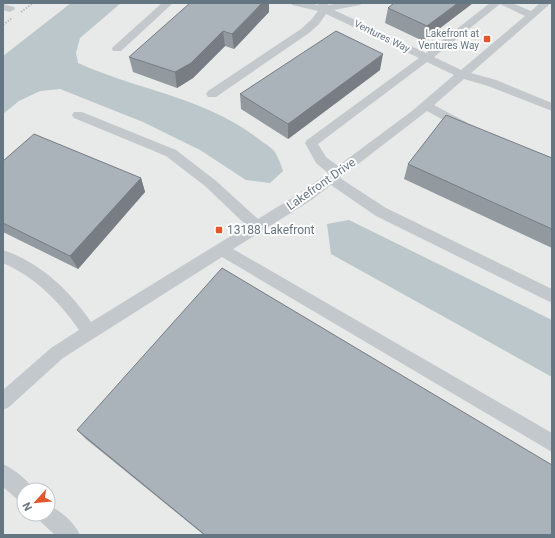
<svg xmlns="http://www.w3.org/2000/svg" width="555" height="538" viewBox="0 0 555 538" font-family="Roboto,sans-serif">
  <rect width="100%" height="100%" fill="#fafaf8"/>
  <path fill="#e8e9e9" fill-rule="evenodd" d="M3,3H552V535H3ZM24,490H48V514H24Z"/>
  <g fill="#bbc7cb">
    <path d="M71,3H121L80,38L76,53L78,63C140,91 205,97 260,140C265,144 273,148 276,154C279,159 281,165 283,171L270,183L246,180L200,150L143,122L60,89L40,91L19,101L3,114V56Z"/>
    <polygon points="349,220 552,320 552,377 331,254 327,224"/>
  </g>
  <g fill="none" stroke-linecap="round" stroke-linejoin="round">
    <g stroke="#bbbfc2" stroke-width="2" stroke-dasharray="1.5 1.5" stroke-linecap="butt">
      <polyline points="21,12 33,3"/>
      <polyline points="3,25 12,18"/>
    </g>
    <g fill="#c3c8cc" fill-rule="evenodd">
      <polygon points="162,3 173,3 121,51 113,51 112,49 113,47"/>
      <path d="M290,3H309L318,5V3H328V5L341,3H362L360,5L334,10L426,53L490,3H512L531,11L540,3H551L471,73L496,80L552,103V111L488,86L464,79L434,105L466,122L468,125L466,128L462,129L458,128L427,111L340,178L386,208L552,289V303L376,216L331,185L310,201L233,249L552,433V452L222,257L63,358L9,407L3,410V390L51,348L79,330C59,301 35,277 3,263V250C41,263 69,290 91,322L247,226L205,186L166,156L74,118L72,115L74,112H82L176,150L215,180L258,219L300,193L328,173L316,163L305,143L307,140L419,58L326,14L319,24L309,33L216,97H208L206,94L208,91L301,29L311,20L318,11L292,5ZM500,4L525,16L461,70L434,57ZM427,62L454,75L412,111L338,166L326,157L318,144Z"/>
      <polygon points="3,4 14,7 15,9 10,12 3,10"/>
      <path d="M3,464C13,469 29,480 33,490H24V502L17,499L3,487Z"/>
      <path d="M48,505C60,510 75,523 80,535H55L40,521L37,514H48Z"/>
    </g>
  </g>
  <g fill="#929a9f">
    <polygon points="394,3 473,3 423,41 385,23 388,8"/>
    <polygon points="269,12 234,49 225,46 193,78 177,88 133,72 129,57"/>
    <polygon points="380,70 288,139 241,109 240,94"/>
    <polygon points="552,158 552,248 404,179 408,164"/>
    <polygon points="3,161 141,178 145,192 78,269 3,232"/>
    <polygon points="77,430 552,535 204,535 86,439"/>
  </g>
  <g fill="#777d82">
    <polygon points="262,3 269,3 269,12 234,49 232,34"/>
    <polygon points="458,3 473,3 423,41 427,26"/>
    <polygon points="223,31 225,46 193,78 177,88 175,72"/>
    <polygon points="383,54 380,70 288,139 288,124"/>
    <polygon points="141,178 145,192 78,269 70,256"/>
  </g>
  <g fill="#aab3b9" stroke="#777d82">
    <polygon points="190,3 262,3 232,34 223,31 191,63 175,72 129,57"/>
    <polygon points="394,3 458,3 427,26 388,8"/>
    <polygon points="336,31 383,54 288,124 240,94"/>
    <polygon points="446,115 552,158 552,229 408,164"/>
    <polygon points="34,134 141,178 70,256 3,223 3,161"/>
    <polygon points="222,268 552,465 552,535 205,535 77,430"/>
  </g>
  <g fill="#e4572e" stroke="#fff" stroke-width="1.5">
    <rect x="483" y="35" width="8" height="8" rx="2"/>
    <rect x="215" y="226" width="8" height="8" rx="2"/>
  </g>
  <g text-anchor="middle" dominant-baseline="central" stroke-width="4" stroke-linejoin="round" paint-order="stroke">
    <g font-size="10" fill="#657683" stroke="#fff" text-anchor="end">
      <text x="479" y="33">Lakefront at<tspan x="479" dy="12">Ventures Way</tspan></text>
    </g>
    <g font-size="10" fill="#657683" stroke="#fff">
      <text transform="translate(382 36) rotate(26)">Ventures Way</text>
    </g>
    <g font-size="12" fill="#657683" stroke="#fff">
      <text transform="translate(321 184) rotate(-35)">Lakefront Drive</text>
    </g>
    <g font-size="12" fill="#657683" stroke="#fff" text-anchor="start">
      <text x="227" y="230">13188 Lakefront</text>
    </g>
  </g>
  <rect width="555" height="538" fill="none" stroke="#657683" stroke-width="8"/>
  <g transform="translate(36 502) rotate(243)"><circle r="19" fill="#ffffff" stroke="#c1c8cd"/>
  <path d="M0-3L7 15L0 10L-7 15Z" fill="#e4572e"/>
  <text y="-6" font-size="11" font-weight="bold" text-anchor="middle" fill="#657683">N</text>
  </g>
</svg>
